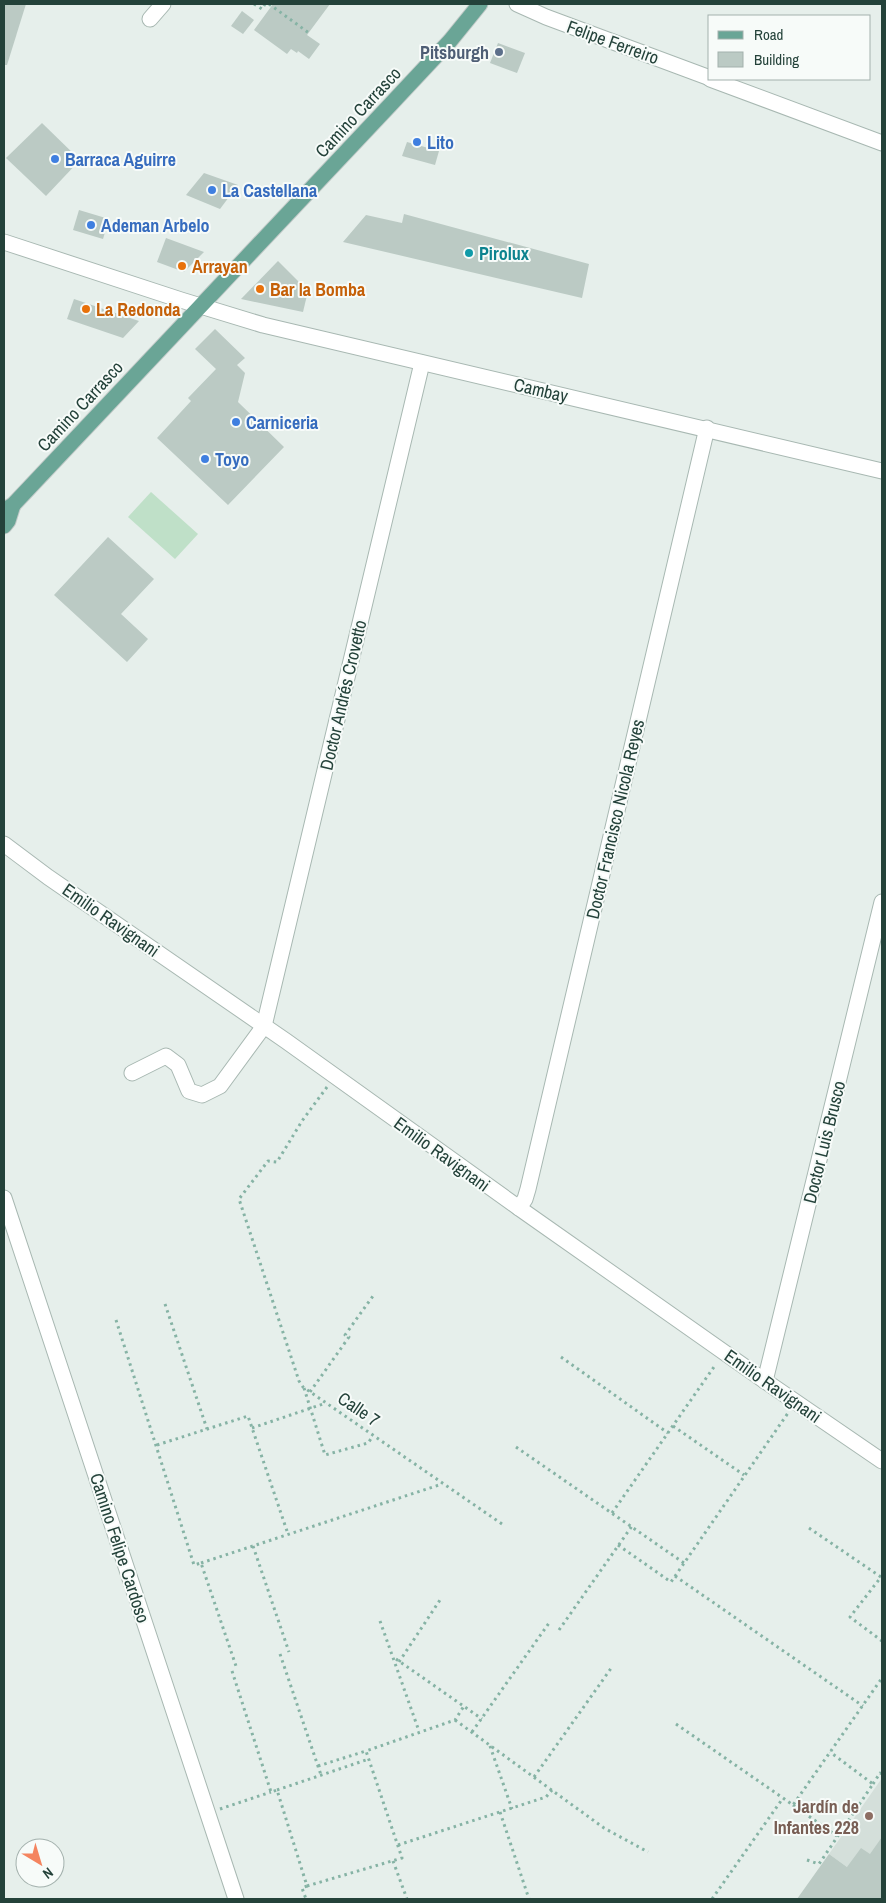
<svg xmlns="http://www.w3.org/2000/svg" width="886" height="1903" viewBox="0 0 886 1903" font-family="'Archivo Narrow',sans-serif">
  <rect width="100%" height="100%" fill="#e6efeb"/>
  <polygon fill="#d4dfda" points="882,1778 882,1892 829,1854"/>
  <polygon fill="#bfe0c8" points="151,492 198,534 175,559 128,517"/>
  <g fill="#bbcac4">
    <polygon points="4,4 26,4 7,65 4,65"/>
    <polygon points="273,4 330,4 307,35 320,44 309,59 298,51 297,53 291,49 287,54 254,30"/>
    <polygon points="242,11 254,20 243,34 231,26"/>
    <polygon points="498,43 525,53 517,73 490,63"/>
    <polygon points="42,123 80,160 46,196 6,158"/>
    <polygon points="407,142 439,151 435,165 402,156"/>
    <polygon points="204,173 238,185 220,209 186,195"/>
    <polygon points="79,210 109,219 103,239 73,230"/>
    <polygon points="404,214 589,264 582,298 343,242 366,215 402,223"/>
    <polygon points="166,238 204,252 184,272 157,262"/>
    <polygon points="278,261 308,291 303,312 241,299"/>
    <polygon points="74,299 139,321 123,338 67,319"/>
    <polygon points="215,329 245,358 237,365 245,373 238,402 284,447 228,505 157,438 191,401 188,398 216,369 195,349"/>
    <polygon points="108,537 154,579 121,614 148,639 127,662 54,595"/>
    <polygon points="882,1837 882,1899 797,1899 829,1854 847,1867 861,1848 870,1854"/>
  </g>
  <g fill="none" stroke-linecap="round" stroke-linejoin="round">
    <g stroke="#a8b8b2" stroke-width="17">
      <g id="minor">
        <polyline points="517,4 546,17 710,78"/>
        <polyline points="150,19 163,4"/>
        <polyline points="710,79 882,143"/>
        <polyline points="4,242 181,300 263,325 882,471"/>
        <polyline points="4,844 48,877 286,1041 519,1208 765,1381 882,1461"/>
        <polyline points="132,1073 166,1056 178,1065 189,1091 202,1095 220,1086 264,1026 422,363"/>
        <polyline points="4,1198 236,1899"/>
        <polyline points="519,1208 525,1199 528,1189 707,428"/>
        <polyline points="765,1381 882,902"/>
      </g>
    </g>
    <g stroke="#c2cac8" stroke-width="17">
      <g id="major">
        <polyline points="4,510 13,505 391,104 450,41 480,4"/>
        <polyline points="4,526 8,521 13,505"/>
      </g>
    </g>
    <g stroke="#86b3a5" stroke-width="3" stroke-dasharray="2.5 4" stroke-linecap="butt">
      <polyline points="254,4 262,9 265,4"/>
      <polyline points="269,4 309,33"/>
      <polyline points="327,1087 302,1121 277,1162 268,1161 239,1199 299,1381 303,1387 502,1524"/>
      <polyline points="165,1304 207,1429"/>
      <polyline points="116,1320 194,1565 201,1563 237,1669"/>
      <polyline points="561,1357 668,1433"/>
      <polyline points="304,1388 325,1455 368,1443 373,1436"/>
      <polyline points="310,1392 349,1337 345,1335 373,1296"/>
      <polyline points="673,1426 744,1475"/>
      <polyline points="252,1428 326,1403"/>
      <polyline points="157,1445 248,1416 288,1534"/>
      <polyline points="516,1447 684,1563"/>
      <polyline points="612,1513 716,1364"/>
      <polyline points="809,1528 881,1577 850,1617 882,1641"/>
      <polyline points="618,1545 671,1582 788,1413"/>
      <polyline points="253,1546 289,1652"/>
      <polyline points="201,1563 442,1484"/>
      <polyline points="675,1576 863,1706"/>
      <polyline points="380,1621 419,1731"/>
      <polyline points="559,1630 632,1526"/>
      <polyline points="280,1654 321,1775"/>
      <polyline points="396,1659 482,1719"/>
      <polyline points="399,1662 440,1600"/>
      <polyline points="232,1671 271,1792 277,1790 307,1886 302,1888 306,1899"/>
      <polyline points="455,1720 604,1828 648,1852"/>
      <polyline points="676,1724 783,1798"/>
      <polyline points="472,1732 549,1623"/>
      <polyline points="490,1746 512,1809"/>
      <polyline points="318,1766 366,1751"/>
      <polyline points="534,1777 612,1667"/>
      <polyline points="873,1784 880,1773 882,1774"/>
      <polyline points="277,1790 369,1759"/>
      <polyline points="793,1805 837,1836"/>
      <polyline points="220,1809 271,1792"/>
      <polyline points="500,1812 529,1899"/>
      <polyline points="398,1845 546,1797 552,1790"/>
      <polyline points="807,1860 819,1864 873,1784 830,1752"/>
      <polyline points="393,1861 407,1899"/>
      <polyline points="307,1886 402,1858 366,1751 455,1720 464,1706"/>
      <polyline points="712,1899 783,1798 793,1805 882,1678"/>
    </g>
    <use href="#minor" stroke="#fff" stroke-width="15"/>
    <use href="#major" stroke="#6aa596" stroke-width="15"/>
  </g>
  <circle fill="#5c6f8a" stroke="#f7fbf9" stroke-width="2" cx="499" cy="52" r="5"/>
  <g fill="#3f7fe0" stroke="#f7fbf9" stroke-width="2">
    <circle cx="417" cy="142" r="5"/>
    <circle cx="55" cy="159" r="5"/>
    <circle cx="212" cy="190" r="5"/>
    <circle cx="91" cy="225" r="5"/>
    <circle cx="236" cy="422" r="5"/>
    <circle cx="205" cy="459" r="5"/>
  </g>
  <circle fill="#0f9aa8" stroke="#f7fbf9" stroke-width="2" cx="469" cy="253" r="5"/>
  <g fill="#e8710a" stroke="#f7fbf9" stroke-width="2">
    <circle cx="182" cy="266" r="5"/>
    <circle cx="260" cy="289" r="5"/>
    <circle cx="86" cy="309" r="5"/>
  </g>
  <circle fill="#8d6e63" stroke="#f7fbf9" stroke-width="2" cx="869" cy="1816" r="5"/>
  <g text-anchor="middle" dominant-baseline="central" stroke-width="4" stroke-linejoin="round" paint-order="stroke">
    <g font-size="18" fill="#24423a" stroke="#f7fbf9">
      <text transform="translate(613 42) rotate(20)">Felipe Ferreiro</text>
      <text transform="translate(358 112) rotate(-47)">Camino Carrasco</text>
      <text transform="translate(541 390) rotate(13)">Cambay</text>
      <text transform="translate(80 406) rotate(-47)">Camino Carrasco</text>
      <text transform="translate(343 695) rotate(-77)">Doctor Andrés Crovetto</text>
      <text transform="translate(615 819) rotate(-77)">Doctor Francisco Nicola Reyes</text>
      <text transform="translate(111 920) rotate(35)">Emilio Ravignani</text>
      <text transform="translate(824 1142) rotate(-76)">Doctor Luis Brusco</text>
      <text transform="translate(442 1154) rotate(36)">Emilio Ravignani</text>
      <text transform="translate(773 1386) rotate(35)">Emilio Ravignani</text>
      <text transform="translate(359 1409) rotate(34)">Calle 7</text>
      <text transform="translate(120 1548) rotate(72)">Camino Felipe Cardoso</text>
    </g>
    <g font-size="18" font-weight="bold" fill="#4e5e75" stroke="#f7fbf9" text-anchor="end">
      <text x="489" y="52">Pitsburgh</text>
    </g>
    <g font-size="18" font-weight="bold" fill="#366cbe" stroke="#f7fbf9" text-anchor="start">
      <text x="427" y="142">Lito</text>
      <text x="65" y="159">Barraca Aguirre</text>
      <text x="222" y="190">La Castellana</text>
      <text x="101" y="225">Ademan Arbelo</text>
      <text x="246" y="422">Carniceria</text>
      <text x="215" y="459">Toyo</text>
    </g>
    <g font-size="18" font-weight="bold" fill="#0d838f" stroke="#f7fbf9" text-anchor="start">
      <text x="479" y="253">Pirolux</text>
    </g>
    <g font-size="18" font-weight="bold" fill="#c56008" stroke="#f7fbf9" text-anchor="start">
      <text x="192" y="266">Arrayan</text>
      <text x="270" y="289">Bar la Bomba</text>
      <text x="96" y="309">La Redonda</text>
    </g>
    <g font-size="18" font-weight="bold" fill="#785e54" stroke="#f7fbf9" text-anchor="end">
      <text x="859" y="1806">Jardín de<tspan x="859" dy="21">Infantes 228</tspan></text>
    </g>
  </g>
  <rect width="886" height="1903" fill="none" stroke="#24423a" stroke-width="10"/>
  <rect x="708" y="15" width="162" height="65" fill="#f7fbf9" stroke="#a3b1ad"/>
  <rect x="718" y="31" width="25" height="8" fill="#6aa596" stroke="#a3b1ad"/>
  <text x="754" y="40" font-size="15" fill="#24423a">Road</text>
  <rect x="718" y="52" width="25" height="15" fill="#bbcac4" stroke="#a3b1ad"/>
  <text x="754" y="65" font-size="15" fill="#24423a">Building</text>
  <g transform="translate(40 1863) rotate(142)"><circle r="24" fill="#f7fbf9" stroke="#a3b1ad"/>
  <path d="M0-4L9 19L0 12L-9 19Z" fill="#f4845f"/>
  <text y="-8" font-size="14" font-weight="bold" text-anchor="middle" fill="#24423a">N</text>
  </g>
</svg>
